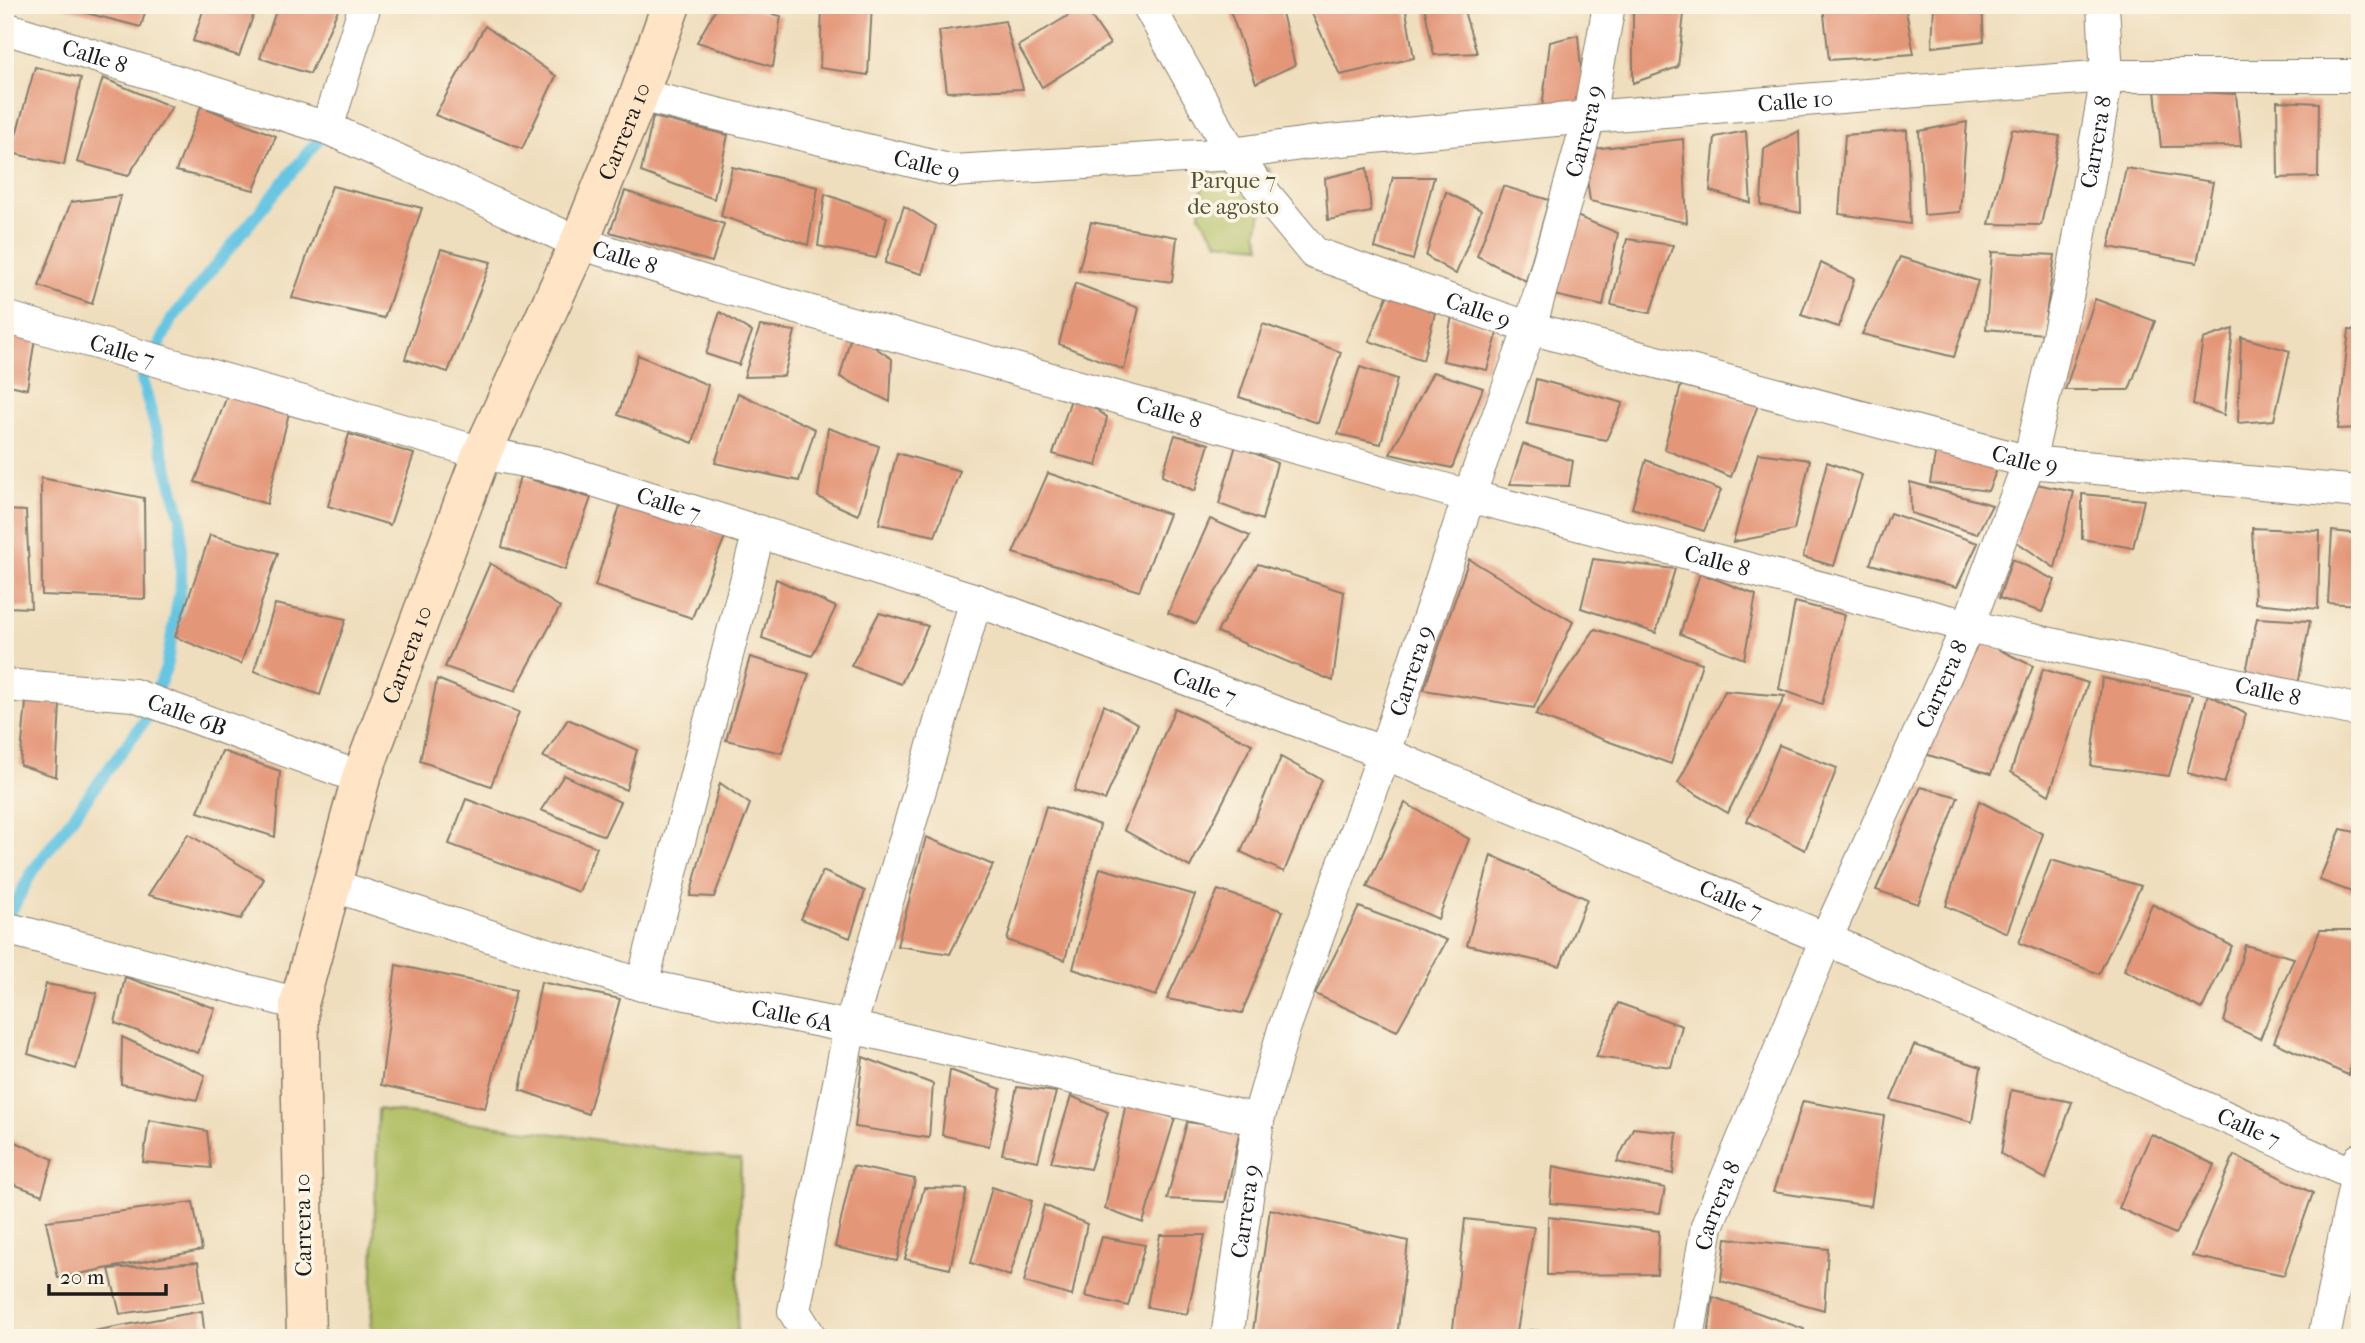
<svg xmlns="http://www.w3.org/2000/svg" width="2365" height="1343" viewBox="0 0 2365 1343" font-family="'IM FELL French Canon',serif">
  <rect width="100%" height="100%" fill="#fcf5e5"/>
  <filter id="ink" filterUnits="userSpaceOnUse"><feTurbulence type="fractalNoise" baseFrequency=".0143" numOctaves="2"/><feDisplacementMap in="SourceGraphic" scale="14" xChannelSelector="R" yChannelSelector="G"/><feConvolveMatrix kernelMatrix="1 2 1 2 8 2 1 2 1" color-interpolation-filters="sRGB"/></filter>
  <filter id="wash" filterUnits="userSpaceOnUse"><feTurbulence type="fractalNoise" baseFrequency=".00686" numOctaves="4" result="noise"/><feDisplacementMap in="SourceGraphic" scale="28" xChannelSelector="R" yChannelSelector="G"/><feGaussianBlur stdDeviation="1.57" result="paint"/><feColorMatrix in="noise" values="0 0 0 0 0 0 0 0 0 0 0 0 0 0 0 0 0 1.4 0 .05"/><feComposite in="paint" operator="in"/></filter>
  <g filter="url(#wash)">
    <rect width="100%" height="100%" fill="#efdebd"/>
    <g fill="#adbc5e" stroke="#646c3d" stroke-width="2">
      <polygon points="1205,154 1270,169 1257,232 1261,246 1218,242 1200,216"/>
      <polygon points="378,1109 741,1160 737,1338 371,1338"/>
    </g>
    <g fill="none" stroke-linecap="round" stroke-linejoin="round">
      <polyline stroke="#65c5e3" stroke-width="12" points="5,923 32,872 145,720 166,668 181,584 181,517 142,380 171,320 318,140 323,128"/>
    </g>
    <g id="blocks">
      <g fill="#e49678">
        <polygon points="55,5 147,5 141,27"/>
        <polygon points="205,5 257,5 239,56 193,41"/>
        <polygon points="278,5 340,5 310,74 260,58"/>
        <polygon points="718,5 734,5 781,16 773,67 697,42"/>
        <polygon points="822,5 872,5 868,75 820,68"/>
        <polygon points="1228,5 1280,5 1295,65 1256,83"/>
        <polygon points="1308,5 1405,5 1414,58 1340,75"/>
        <polygon points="1424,5 1462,5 1477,53 1434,55"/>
        <polygon points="1633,5 1685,5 1678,67 1633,83"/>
        <polygon points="1823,5 1905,5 1914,54 1829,60"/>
        <polygon points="1934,5 1982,5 1984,41 1932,47"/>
        <polygon points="1084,6 1110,44 1042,87 1018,46"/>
        <polygon points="1005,21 1023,89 947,92 939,31"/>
        <polygon points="485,26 556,76 522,149 435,115"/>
        <polygon points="1578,35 1585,116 1541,117 1550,42"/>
        <polygon points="35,67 81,78 64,165 11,153"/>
        <polygon points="103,78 172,107 128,176 77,162"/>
        <polygon points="2155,90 2236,94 2241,146 2161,147"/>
        <polygon points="2277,101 2319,103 2318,177 2278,178"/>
        <polygon points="201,106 276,136 254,190 176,171"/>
        <polygon points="653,117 728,135 714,199 641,172"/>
        <polygon points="1967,122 1960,212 1924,215 1919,131"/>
        <polygon points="2012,129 2060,136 2041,225 1989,224"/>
        <polygon points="1907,130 1910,224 1839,214 1845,135"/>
        <polygon points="1746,131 1751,203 1710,191 1715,137"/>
        <polygon points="1799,131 1801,213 1761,205 1764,149"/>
        <polygon points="1683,139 1687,223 1590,201 1583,150"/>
        <polygon points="732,167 818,187 808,245 721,216"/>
        <polygon points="1367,168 1371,212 1328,220 1325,178"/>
        <polygon points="2126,168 2213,182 2197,263 2109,247"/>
        <polygon points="1393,177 1434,177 1413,260 1375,248"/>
        <polygon points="332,186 422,208 384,318 292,298"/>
        <polygon points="1503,186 1549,200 1526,281 1477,256"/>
        <polygon points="625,191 724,224 712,262 610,232"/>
        <polygon points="1446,192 1481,210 1456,274 1426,256"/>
        <polygon points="825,194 887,217 876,258 818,246"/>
        <polygon points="121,196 92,304 39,286 71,202"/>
        <polygon points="904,206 936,226 922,274 885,263"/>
        <polygon points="1574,215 1618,233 1603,306 1554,295"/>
        <polygon points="1091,222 1177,237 1172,282 1079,270"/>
        <polygon points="1627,239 1673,245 1650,313 1611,305"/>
        <polygon points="441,249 491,262 448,372 405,359"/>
        <polygon points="1992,252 2055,255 2043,334 1986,329"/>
        <polygon points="1900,257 1978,281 1954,357 1862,334"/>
        <polygon points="1821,263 1854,279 1839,327 1801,315"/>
        <polygon points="1075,283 1139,308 1124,370 1059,344"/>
        <polygon points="1390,289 1435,313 1423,360 1369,341"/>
        <polygon points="2095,299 2155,321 2129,390 2065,390"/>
        <polygon points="720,312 752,332 739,365 706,354"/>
        <polygon points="1452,316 1498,332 1487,370 1443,361"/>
        <polygon points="5,323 36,332 27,389 5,384"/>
        <polygon points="1263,324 1341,352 1318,423 1239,397"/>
        <polygon points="760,326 795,331 784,376 744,377"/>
        <polygon points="2233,329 2224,415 2193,404 2203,339"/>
        <polygon points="2349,330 2360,331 2360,428 2338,429"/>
        <polygon points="852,332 892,359 890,402 840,377"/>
        <polygon points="2241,337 2290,351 2274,420 2238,423"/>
        <polygon points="638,355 708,385 693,443 618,415"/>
        <polygon points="1360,367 1397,379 1381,444 1338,434"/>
        <polygon points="1433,372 1483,388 1452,468 1390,454"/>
        <polygon points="1536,379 1623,403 1606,440 1527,424"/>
        <polygon points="1681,385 1758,405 1731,477 1664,449"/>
        <polygon points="738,393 815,429 799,481 715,463"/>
        <polygon points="1073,393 1107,417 1097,466 1053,454"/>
        <polygon points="227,396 289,413 267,504 195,482"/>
        <polygon points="828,428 879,446 858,515 818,497"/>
        <polygon points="349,434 414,454 390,525 328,506"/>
        <polygon points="1175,435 1209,444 1195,491 1162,476"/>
        <polygon points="1523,444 1573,461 1569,486 1510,484"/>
        <polygon points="1236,445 1277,463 1262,520 1219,504"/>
        <polygon points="1936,449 1998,467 1988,491 1930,483"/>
        <polygon points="897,453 960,471 935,536 879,524"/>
        <polygon points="1758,453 1810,460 1794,530 1733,542"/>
        <polygon points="1646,460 1721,490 1704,531 1632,508"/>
        <polygon points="1827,462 1862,475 1834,566 1803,557"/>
        <polygon points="1048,473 1169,514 1139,591 1013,553"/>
        <polygon points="520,476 591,498 565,570 502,547"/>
        <polygon points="41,478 144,498 145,599 42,595"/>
        <polygon points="1910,482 1992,505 1977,534 1911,513"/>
        <polygon points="2032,483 2074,492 2055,568 2014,540"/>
        <polygon points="2082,494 2144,500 2133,548 2082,539"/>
        <polygon points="623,496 725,537 692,618 595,586"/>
        <polygon points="5,510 26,511 31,608 5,607"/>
        <polygon points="1890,513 1978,543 1957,587 1870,564"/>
        <polygon points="1210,519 1250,536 1196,624 1168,613"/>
        <polygon points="2252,528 2320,531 2318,609 2255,603"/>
        <polygon points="2332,531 2360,534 2360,605 2328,603"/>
        <polygon points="210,535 278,553 241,664 175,637"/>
        <polygon points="1469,559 1573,622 1534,708 1424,690"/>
        <polygon points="1593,559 1675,569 1656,633 1581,608"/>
        <polygon points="2012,559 2055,580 2042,612 1999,598"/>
        <polygon points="490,563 560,607 515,691 445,667"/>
        <polygon points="1258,564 1344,592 1333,681 1217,632"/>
        <polygon points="1700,573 1756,595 1744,659 1680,634"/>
        <polygon points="776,579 836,607 812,656 762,638"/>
        <polygon points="1795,602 1845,615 1822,704 1779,689"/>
        <polygon points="275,604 346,619 320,695 254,671"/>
        <polygon points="879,613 928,626 901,684 851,666"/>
        <polygon points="2257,618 2310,621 2298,685 2245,677"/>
        <polygon points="1595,629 1702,663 1671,764 1535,715"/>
        <polygon points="1975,638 2033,666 1991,774 1925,754"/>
        <polygon points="750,657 809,674 782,753 726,740"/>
        <polygon points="2043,669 2088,683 2049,795 2011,772"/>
        <polygon points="2102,678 2192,696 2169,776 2091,766"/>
        <polygon points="437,679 519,712 491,786 420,761"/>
        <polygon points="1725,691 1785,696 1728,813 1678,783"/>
        <polygon points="2208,694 2246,714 2224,783 2187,773"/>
        <polygon points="26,702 60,704 56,777 20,765"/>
        <polygon points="1104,705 1138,724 1105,800 1074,791"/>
        <polygon points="1175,708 1252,744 1190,867 1124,830"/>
        <polygon points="568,719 637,750 626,790 543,757"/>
        <polygon points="1779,745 1837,768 1805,850 1747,821"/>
        <polygon points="222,751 280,771 275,837 198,812"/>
        <polygon points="1281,757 1322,780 1284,872 1241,852"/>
        <polygon points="564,775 620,802 604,836 541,810"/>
        <polygon points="720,783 750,804 714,897 690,896"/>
        <polygon points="1921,787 1958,797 1918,904 1876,890"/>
        <polygon points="466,799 597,847 579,892 449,844"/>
        <polygon points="1979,801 2043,834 2007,933 1946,906"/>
        <polygon points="1405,803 1469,839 1438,919 1367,887"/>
        <polygon points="1046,806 1100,825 1065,960 1007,940"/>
        <polygon points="2341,829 2360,833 2360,895 2319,880"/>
        <polygon points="188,834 264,879 241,919 148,895"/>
        <polygon points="926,837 993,865 950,954 897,946"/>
        <polygon points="1491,855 1587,899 1560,966 1467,945"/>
        <polygon points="2051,860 2141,886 2099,974 2019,943"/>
        <polygon points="1100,868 1195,895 1156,996 1073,969"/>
        <polygon points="823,871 865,891 850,938 801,919"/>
        <polygon points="1218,890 1283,911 1242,1013 1167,999"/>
        <polygon points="2152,904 2232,946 2202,1009 2124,970"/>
        <polygon points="1359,907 1447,940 1397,1031 1315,994"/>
        <polygon points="2320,930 2360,930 2360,1031 2348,1075 2274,1042"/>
        <polygon points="2245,945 2294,958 2260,1039 2224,1022"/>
        <polygon points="396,965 516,990 485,1108 381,1085"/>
        <polygon points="125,977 215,1008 198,1053 115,1023"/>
        <polygon points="541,982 620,999 588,1114 520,1090"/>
        <polygon points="46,984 97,993 76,1069 28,1054"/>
        <polygon points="1618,1003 1682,1026 1671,1067 1596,1057"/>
        <polygon points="122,1037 205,1075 197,1100 121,1084"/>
        <polygon points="1914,1045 1981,1067 1972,1122 1891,1100"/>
        <polygon points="863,1057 933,1084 929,1138 855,1127"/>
        <polygon points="950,1070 1001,1089 989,1146 942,1135"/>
        <polygon points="1017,1087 1056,1092 1038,1161 1002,1154"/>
        <polygon points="2011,1090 2072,1102 2046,1179 2001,1154"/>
        <polygon points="1071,1096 1108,1112 1090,1169 1051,1162"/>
        <polygon points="1803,1101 1884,1116 1871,1206 1773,1192"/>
        <polygon points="1126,1102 1175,1118 1143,1223 1105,1209"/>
        <polygon points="149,1120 207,1131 211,1168 143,1162"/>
        <polygon points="1187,1122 1240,1129 1225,1202 1167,1199"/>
        <polygon points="1633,1128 1677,1133 1673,1174 1617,1162"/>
        <polygon points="2151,1134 2215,1165 2175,1234 2119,1208"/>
        <polygon points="5,1137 53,1159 42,1195 5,1181"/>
        <polygon points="2234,1155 2313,1193 2284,1275 2192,1256"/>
        <polygon points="853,1166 915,1179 897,1261 835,1247"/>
        <polygon points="1553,1166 1665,1188 1660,1213 1550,1203"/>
        <polygon points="992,1187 1032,1201 1010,1276 971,1263"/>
        <polygon points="924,1188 967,1189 950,1269 905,1259"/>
        <polygon points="193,1202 202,1250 58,1278 46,1221"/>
        <polygon points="1044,1205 1087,1224 1072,1296 1024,1282"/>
        <polygon points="1270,1209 1408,1241 1397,1338 1252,1338"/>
        <polygon points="1548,1217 1659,1231 1657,1274 1547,1275"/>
        <polygon points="1465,1219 1534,1227 1516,1338 1452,1338"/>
        <polygon points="1160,1235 1205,1235 1187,1314 1147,1307"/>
        <polygon points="1102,1237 1145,1245 1128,1306 1085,1296"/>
        <polygon points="1726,1238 1828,1249 1824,1310 1721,1281"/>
        <polygon points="198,1262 204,1302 120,1314 109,1269"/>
        <polygon points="1713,1297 1804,1329 1801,1338 1708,1338"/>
        <polygon points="202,1311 205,1338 83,1338 82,1333"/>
        <polygon points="1529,1330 1591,1335 1528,1338"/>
      </g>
    </g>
  </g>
  <g filter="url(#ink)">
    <use href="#blocks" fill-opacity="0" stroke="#867d6c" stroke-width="2"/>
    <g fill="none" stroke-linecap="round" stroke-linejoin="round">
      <g stroke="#867d6c" stroke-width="34">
        <g id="street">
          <path id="s1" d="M1148,5L1232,154L1308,143L1589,117L2107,76H2360"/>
          <path id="s2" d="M5,28L327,128L579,243L719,286L1469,496L1968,626L2360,711"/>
          <path id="s3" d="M639,95L953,171L1232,154L1314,253L1530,328L2029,462L2360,492"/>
          <polyline points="327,128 365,5"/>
          <path id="s4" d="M5,317L482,453L545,465L976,600L1384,753L1826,939L2360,1177"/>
          <path id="s5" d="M5,685L134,695L361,778"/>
          <path id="s6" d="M331,885L642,985L850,1027L1258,1120"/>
          <polyline points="5,928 299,1004"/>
          <polyline points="642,985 759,531"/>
          <polyline points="811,1338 794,1311 850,1027 976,600"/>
          <path id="s7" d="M1227,1338L1258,1120L1284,1029L1384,753L1469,496L1530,328L1589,117L1609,5"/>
          <path id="s8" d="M1688,1338L1707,1226L1826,939L1968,626L2029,462L2075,262L2107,76L2103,5"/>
          <polyline points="2324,1338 2360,1159"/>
        </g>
      </g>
      <g stroke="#867d6c" stroke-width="41">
        <g id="secondary">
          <path id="s9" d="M306,1338L299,1004L361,778L482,453L579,243L639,95L671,5"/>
        </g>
      </g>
      <use href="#street" stroke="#fff" stroke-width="32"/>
      <use href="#secondary" stroke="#ffe4c6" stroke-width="38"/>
    </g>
  </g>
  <g text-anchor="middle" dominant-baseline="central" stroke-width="7" stroke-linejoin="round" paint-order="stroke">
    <g font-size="23" fill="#1c1c1c" stroke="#fcf5e5">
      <text stroke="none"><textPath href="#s2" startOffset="94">Calle 8</textPath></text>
      <text stroke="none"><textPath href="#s1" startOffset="737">Calle 10</textPath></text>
      <text stroke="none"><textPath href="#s9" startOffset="1267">Carrera 10</textPath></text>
      <text stroke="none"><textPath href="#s7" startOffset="1262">Carrera 9</textPath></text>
      <text stroke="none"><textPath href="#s8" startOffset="1270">Carrera 8</textPath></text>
      <text stroke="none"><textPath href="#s3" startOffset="296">Calle 9</textPath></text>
      <text stroke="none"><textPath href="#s2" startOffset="662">Calle 8</textPath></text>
      <text stroke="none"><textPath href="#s3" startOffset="905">Calle 9</textPath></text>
      <text stroke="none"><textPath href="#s4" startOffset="122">Calle 7</textPath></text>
      <text stroke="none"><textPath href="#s2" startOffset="1228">Calle 8</textPath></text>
      <text stroke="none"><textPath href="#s3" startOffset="1472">Calle 9</textPath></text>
      <text stroke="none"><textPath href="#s4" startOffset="690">Calle 7</textPath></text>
      <text stroke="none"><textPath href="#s2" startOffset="1796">Calle 8</textPath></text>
      <text stroke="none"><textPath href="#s9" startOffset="700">Carrera 10</textPath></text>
      <text stroke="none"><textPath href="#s7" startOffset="695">Carrera 9</textPath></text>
      <text stroke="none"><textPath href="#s8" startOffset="704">Carrera 8</textPath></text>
      <text stroke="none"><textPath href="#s4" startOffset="1256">Calle 7</textPath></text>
      <text stroke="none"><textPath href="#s2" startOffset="2362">Calle 8</textPath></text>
      <text stroke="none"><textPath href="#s5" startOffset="186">Calle 6B</textPath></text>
      <text stroke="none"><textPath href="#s4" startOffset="1824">Calle 7</textPath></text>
      <text stroke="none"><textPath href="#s6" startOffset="480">Calle 6A</textPath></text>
      <text stroke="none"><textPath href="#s4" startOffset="2390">Calle 7</textPath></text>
      <text stroke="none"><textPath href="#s8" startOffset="136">Carrera 8</textPath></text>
      <text stroke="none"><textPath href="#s7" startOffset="128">Carrera 9</textPath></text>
      <text transform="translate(303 1225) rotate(-91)">Carrera 10</text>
    </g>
    <g font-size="23" fill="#4f5433" stroke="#fcf5e5">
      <text x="1233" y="180">Parque 7<tspan x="1233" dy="26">de agosto</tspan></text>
    </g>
  </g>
  <rect width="2365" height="1343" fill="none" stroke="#fcf5e5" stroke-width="28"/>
  <path d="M49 1284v10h117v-10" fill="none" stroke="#1c1c1c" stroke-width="3.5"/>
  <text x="60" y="1284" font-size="21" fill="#1c1c1c" stroke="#fcf5e5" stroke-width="5" paint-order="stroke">20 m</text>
</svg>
